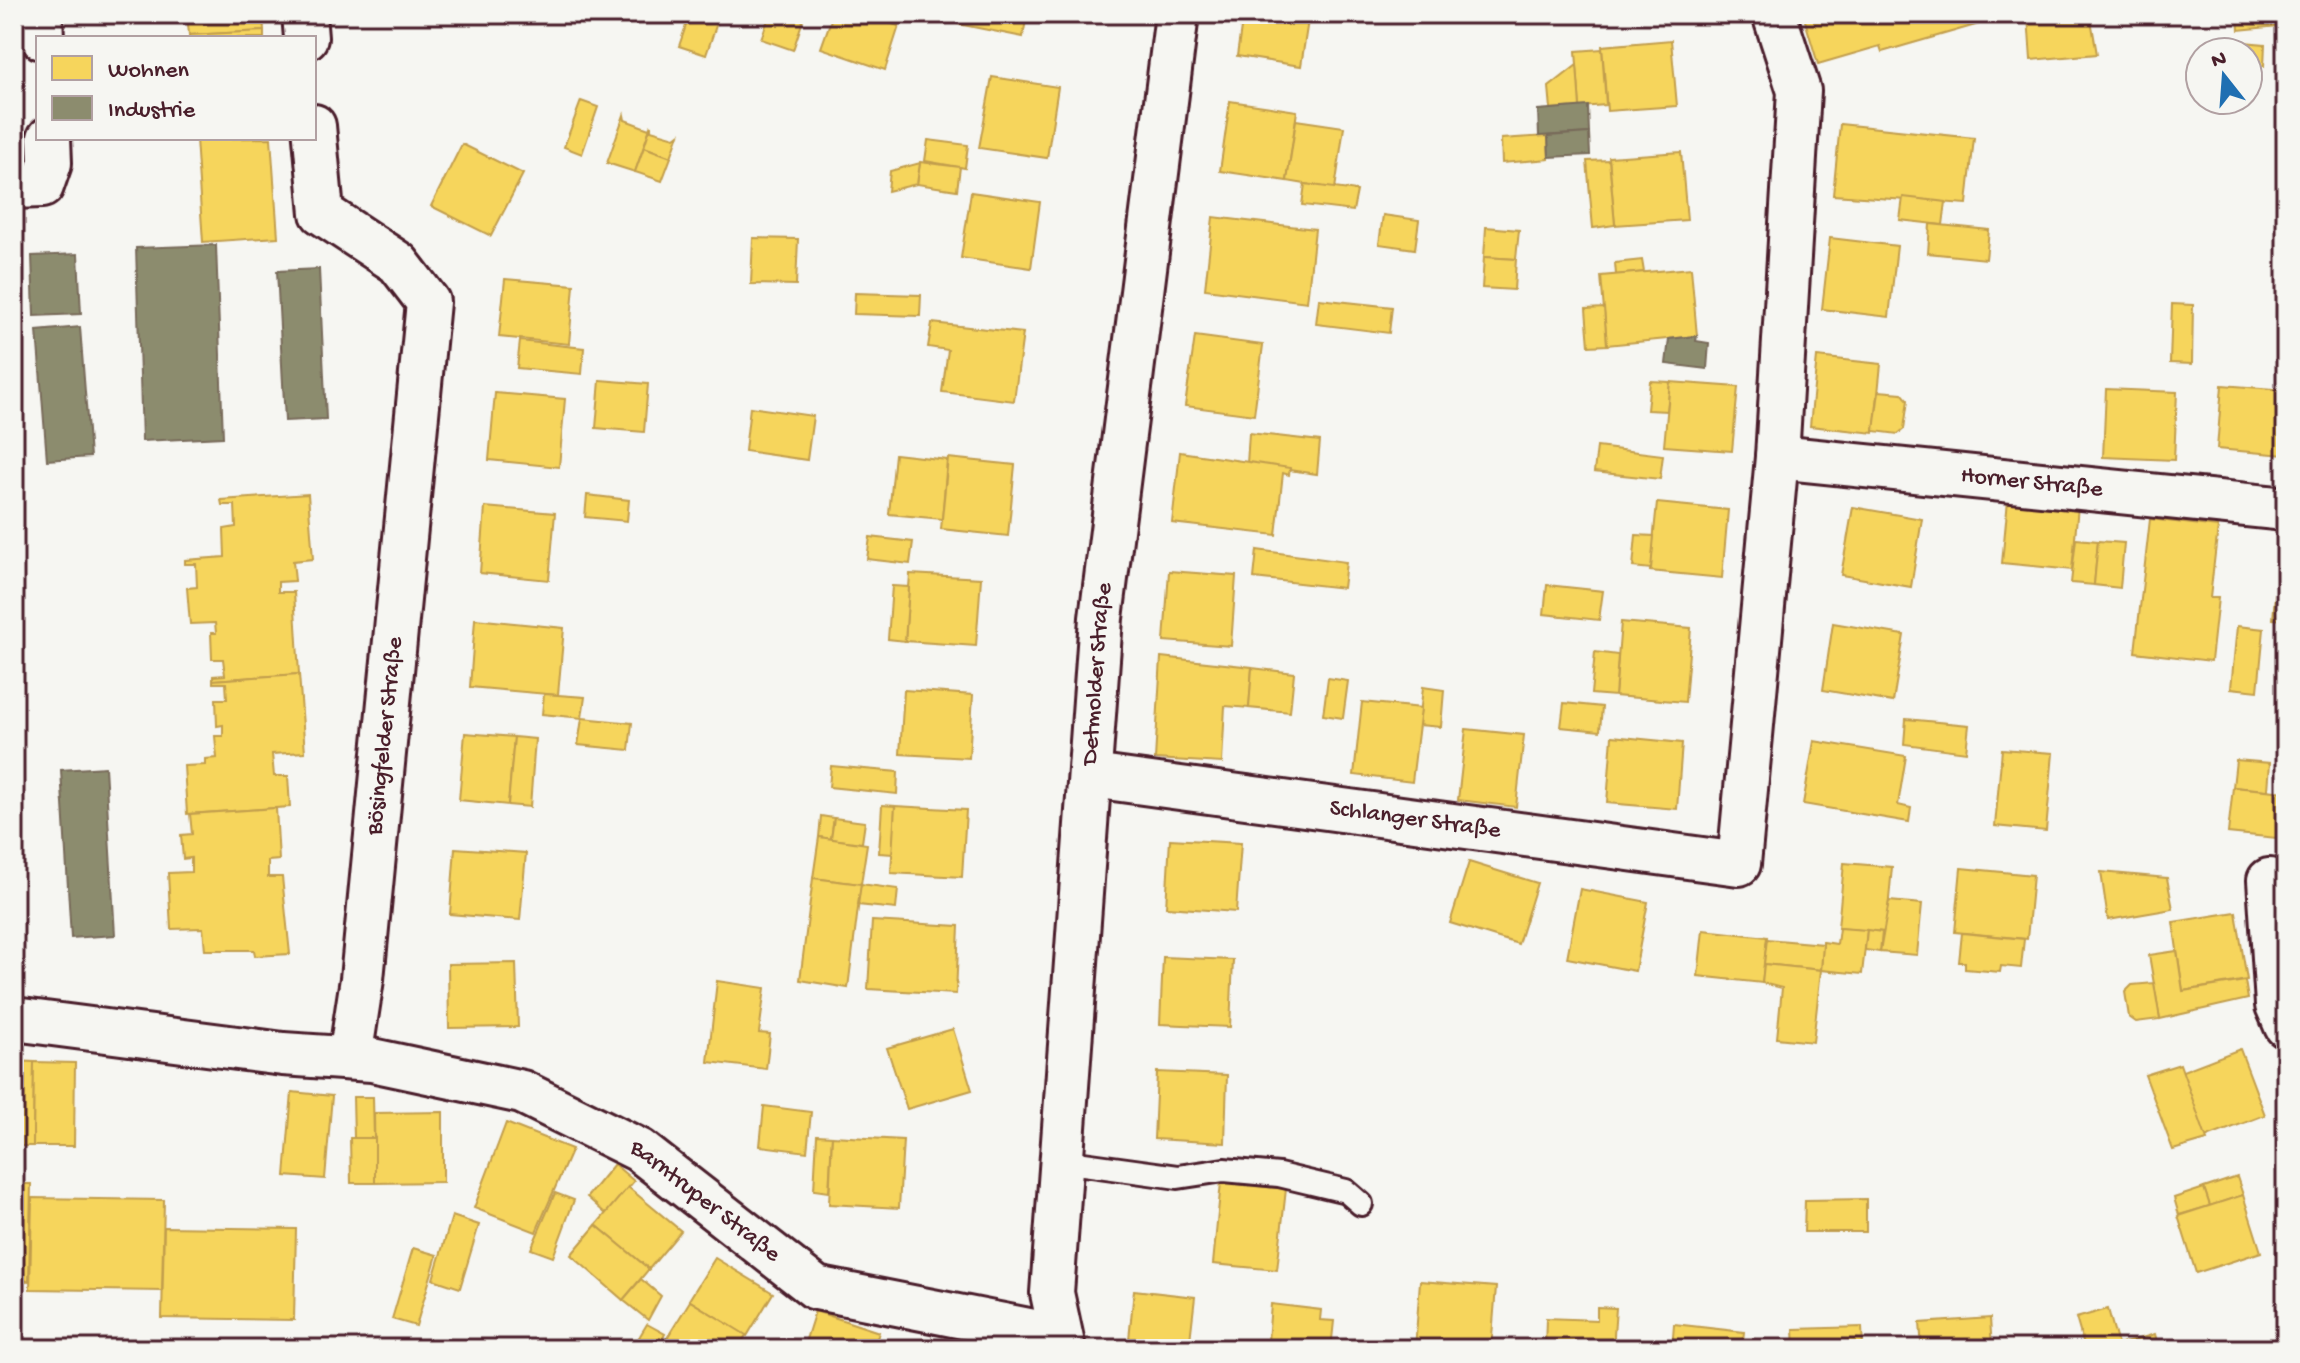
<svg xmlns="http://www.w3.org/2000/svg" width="2300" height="1363" viewBox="0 0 2300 1363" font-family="'Gochi Hand',sans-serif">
  <rect width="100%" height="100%" fill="#f6f6f2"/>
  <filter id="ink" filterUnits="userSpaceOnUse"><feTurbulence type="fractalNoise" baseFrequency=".0125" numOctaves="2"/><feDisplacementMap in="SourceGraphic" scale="16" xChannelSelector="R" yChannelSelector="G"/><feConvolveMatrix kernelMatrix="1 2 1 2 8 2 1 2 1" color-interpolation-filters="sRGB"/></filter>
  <g filter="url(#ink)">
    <g fill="#f6d55c" stroke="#c29e4d" stroke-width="2">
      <polygon points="187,14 263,14 264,31 189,35"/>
      <polygon points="690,14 720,14 706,55 679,46"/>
      <polygon points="770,14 805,14 793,50 761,39"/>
      <polygon points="833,14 861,14 899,26 885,70 821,48"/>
      <polygon points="861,14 903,14 899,26"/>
      <polygon points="960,14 1027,14 1023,37 958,24"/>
      <polygon points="1243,14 1309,14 1301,66 1237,56"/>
      <polygon points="1803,14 1983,14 1986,22 1882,52 1880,46 1818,64"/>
      <polygon points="2090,14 2097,54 2031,60 2028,16"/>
      <polygon points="2238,14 2277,14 2278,26 2239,30"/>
      <polygon points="264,31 264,38 189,38 189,35"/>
      <polygon points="1671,40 1677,106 1607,111 1602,46"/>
      <polygon points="2221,40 2265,44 2264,66 2248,64 2248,52 2221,52"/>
      <polygon points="1602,49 1606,105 1580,107 1576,51"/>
      <polygon points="1577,65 1580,107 1551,109 1549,87"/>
      <polygon points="992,77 1058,87 1047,158 979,148"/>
      <polygon points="581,101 598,107 582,154 564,147"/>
      <polygon points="1230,101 1297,111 1287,181 1220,171"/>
      <polygon points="624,115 625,120 649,129 651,125 635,172 607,163"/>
      <polygon points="1296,120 1344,127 1335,189 1287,181"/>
      <polygon points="1840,124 1974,138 1967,204 1833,195"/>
      <polygon points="651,125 651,130 675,137 679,134 671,157 644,147"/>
      <polygon points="1548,136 1549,159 1502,163 1501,139"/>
      <polygon points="271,138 278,237 203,242 196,139"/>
      <polygon points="928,140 968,145 965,168 925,161"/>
      <polygon points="462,144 523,174 491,236 431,206"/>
      <polygon points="644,147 671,157 662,181 635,172"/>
      <polygon points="1681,152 1687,220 1615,225 1609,157"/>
      <polygon points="1609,160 1615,225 1593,228 1587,161"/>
      <polygon points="920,162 960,167 957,190 917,184"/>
      <polygon points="920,163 917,184 888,191 890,171"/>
      <polygon points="1305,184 1357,191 1353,211 1302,205"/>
      <polygon points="971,192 1040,202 1031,268 961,258"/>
      <polygon points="1903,197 1946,202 1943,225 1900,220"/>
      <polygon points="1383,215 1419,220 1415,249 1379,244"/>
      <polygon points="1213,217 1315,229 1307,302 1205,289"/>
      <polygon points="1930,224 1989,230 1986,259 1928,253"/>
      <polygon points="1486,227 1519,230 1516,259 1484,257"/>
      <polygon points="753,238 798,239 796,285 751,284"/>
      <polygon points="1830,238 1897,246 1889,317 1822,309"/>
      <polygon points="1484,257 1516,259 1514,290 1482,288"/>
      <polygon points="1642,260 1644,272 1616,275 1615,263"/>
      <polygon points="1691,268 1697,336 1607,345 1601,276"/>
      <polygon points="505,279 574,285 569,344 499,337"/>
      <polygon points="855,293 921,295 920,316 854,314"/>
      <polygon points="1319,299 1392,307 1389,333 1316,324"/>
      <polygon points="2172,304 2193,305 2192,364 2170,363"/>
      <polygon points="1604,308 1607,345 1589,346 1586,309"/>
      <polygon points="932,323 1023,333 1014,401 942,392 948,350 928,347"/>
      <polygon points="1195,336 1263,345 1254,415 1185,406"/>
      <polygon points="520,341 584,348 582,374 517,368"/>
      <polygon points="1817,357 1881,364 1874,433 1810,426"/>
      <polygon points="600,380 648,384 644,432 596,428"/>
      <polygon points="1650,381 1670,382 1667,411 1647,410"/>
      <polygon points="1670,382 1738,387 1732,451 1664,446"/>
      <polygon points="2222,385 2286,390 2284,455 2217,449"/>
      <polygon points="2106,389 2177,392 2174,460 2103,457"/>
      <polygon points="1879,391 1902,393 1908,400 1904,429 1898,434 1874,431"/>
      <polygon points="495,393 565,399 559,467 489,460"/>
      <polygon points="750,407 813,416 807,460 745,451"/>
      <polygon points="1249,433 1320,441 1317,474 1247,464"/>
      <polygon points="1597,447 1663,455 1660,479 1594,472"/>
      <polygon points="1180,452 1290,468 1289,475 1283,473 1276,535 1172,523"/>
      <polygon points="895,454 947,460 942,519 889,514"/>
      <polygon points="948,458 1015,465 1008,536 941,529"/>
      <polygon points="308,494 313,559 293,561 295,581 278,582 278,592 294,592 299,674 213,680 213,676 225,675 223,659 212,659 211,633 216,633 215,623 190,624 187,588 197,587 196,564 185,564 185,560 225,557 224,529 236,527 235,505 222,505 221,500"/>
      <polygon points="587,495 629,500 627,521 585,517"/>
      <polygon points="2008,500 2078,506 2072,570 2002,563"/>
      <polygon points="1657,503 1728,510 1722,578 1650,571"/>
      <polygon points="485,507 555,513 549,580 480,573"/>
      <polygon points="1853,507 1922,519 1911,587 1841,575"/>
      <polygon points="2150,519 2218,527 2210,598 2218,598 2211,661 2135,652"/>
      <polygon points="1636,535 1654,536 1651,569 1633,567"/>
      <polygon points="870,537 913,542 910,564 867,559"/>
      <polygon points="2076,539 2098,541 2094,585 2071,583"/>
      <polygon points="2098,541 2124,543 2120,588 2094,585"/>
      <polygon points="1257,550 1346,562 1343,588 1254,578"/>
      <polygon points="1169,571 1236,576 1231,646 1164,641"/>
      <polygon points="2277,573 2286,574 2286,620 2273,619"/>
      <polygon points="910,574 981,578 976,646 905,641"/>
      <polygon points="1547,585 1603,591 1599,620 1544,614"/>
      <polygon points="892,586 909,587 905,641 888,639"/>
      <polygon points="475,619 564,628 558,695 470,687"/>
      <polygon points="1621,622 1691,628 1685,702 1615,696"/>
      <polygon points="1833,623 1904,635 1893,702 1823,690"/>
      <polygon points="2237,626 2264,629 2258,691 2231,688"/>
      <polygon points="1595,652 1618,655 1615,696 1591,694"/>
      <polygon points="1161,657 1252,667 1249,708 1225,706 1222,763 1155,759"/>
      <polygon points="1252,668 1294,673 1290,712 1249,708"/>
      <polygon points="299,674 305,752 272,754 274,776 288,776 290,807 187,814 184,766 205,765 205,759 217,758 215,736 223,736 223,725 217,726 216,699 227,699 226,683 213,683 213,680"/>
      <polygon points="1328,678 1348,681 1343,718 1323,715"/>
      <polygon points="1423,687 1444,690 1441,727 1419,725"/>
      <polygon points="904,690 973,695 969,758 900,754"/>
      <polygon points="544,694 585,697 582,718 542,714"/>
      <polygon points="1362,702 1421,708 1412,782 1354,775"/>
      <polygon points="1564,703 1602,707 1600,731 1561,727"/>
      <polygon points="582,718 632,723 629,750 578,745"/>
      <polygon points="1906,719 1969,725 1966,752 1904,744"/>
      <polygon points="1466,729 1524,735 1516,807 1458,800"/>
      <polygon points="465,733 514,737 508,805 459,800"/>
      <polygon points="1612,736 1682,743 1677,809 1607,803"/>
      <polygon points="514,737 535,739 530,807 508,805"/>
      <polygon points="1814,741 1906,756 1898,805 1911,808 1909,822 1803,804"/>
      <polygon points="2002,749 2053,753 2046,831 1995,826"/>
      <polygon points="2236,760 2270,763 2268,790 2233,787"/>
      <polygon points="831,766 898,772 897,794 829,787"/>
      <polygon points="2233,787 2286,792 2286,839 2228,833"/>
      <polygon points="882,805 895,806 893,854 879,853"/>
      <polygon points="895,806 966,810 962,877 891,873"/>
      <polygon points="276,808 279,860 268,861 268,877 282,877 290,954 255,956 254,950 205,950 203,928 171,929 168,873 191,872 191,858 183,859 181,835 192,834 190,814"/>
      <polygon points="821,816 834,818 831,839 819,837"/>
      <polygon points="834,818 865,822 862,843 831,839"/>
      <polygon points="819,837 867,844 861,884 813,878"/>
      <polygon points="1170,839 1241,843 1236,912 1166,907"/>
      <polygon points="455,848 526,853 520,920 450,914"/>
      <polygon points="1469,862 1537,883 1518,944 1450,923"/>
      <polygon points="1844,863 1892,867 1886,932 1838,928"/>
      <polygon points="1961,868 2033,875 2027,939 1955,932"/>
      <polygon points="2101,872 2167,878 2173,909 2108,920"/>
      <polygon points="813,878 861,884 848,988 800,980"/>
      <polygon points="861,884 898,889 896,909 858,905"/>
      <polygon points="1580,889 1648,902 1635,971 1567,958"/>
      <polygon points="1889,901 1922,904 1917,955 1880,952"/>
      <polygon points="2236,912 2247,980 2183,991 2173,922"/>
      <polygon points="872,921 959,926 956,994 868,989"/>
      <polygon points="1839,928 1867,930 1862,974 1821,970 1823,942 1837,944"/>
      <polygon points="1703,930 1767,937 1762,983 1698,976"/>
      <polygon points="1867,930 1882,932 1880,952 1865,950"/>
      <polygon points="1962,933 2024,939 2021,968 2001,966 2000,972 1965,969 1965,962 1959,962"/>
      <polygon points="1767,939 1823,944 1821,970 1764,964"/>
      <polygon points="2177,951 2183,991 2245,981 2248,999 2160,1019 2149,955"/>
      <polygon points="1163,957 1233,960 1230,1027 1160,1024"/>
      <polygon points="516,963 518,1027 449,1028 448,964"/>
      <polygon points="1764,964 1821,970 1813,1042 1777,1038 1782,988 1762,983"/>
      <polygon points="717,981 765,988 759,1033 770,1034 766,1069 708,1062"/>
      <polygon points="2154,983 2160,1019 2136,1022 2129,1017 2125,992 2132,985"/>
      <polygon points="953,1029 972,1090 907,1109 887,1048"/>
      <polygon points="2240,1049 2265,1115 2205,1138 2180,1072"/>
      <polygon points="14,1061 34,1062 33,1146 14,1146"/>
      <polygon points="34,1062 75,1063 74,1146 33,1146"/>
      <polygon points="2180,1064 2207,1140 2173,1150 2145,1075"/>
      <polygon points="1157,1072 1227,1075 1225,1143 1154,1139"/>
      <polygon points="292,1092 332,1096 325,1179 285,1176"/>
      <polygon points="353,1097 373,1097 374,1138 354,1138"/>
      <polygon points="764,1106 811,1112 807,1152 760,1146"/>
      <polygon points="443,1112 443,1182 375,1183 374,1113"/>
      <polygon points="506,1123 572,1149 536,1232 474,1208"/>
      <polygon points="817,1135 832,1136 829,1192 814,1190"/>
      <polygon points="832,1136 903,1140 899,1208 829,1204"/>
      <polygon points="350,1138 375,1138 375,1183 351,1183"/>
      <polygon points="614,1164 634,1181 606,1214 587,1197"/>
      <polygon points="2237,1177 2243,1195 2210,1206 2204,1188"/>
      <polygon points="1221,1182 1286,1189 1277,1270 1213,1264"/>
      <polygon points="14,1184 31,1184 29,1281 14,1280"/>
      <polygon points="628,1187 681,1231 649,1269 596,1225"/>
      <polygon points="2204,1188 2210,1206 2179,1215 2174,1198"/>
      <polygon points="555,1193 574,1200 553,1257 531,1249"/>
      <polygon points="2243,1195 2261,1252 2196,1273 2178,1216"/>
      <polygon points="32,1198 164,1200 162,1291 30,1289"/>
      <polygon points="1866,1199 1866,1232 1804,1232 1805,1200"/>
      <polygon points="452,1216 479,1225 460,1288 433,1279"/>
      <polygon points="596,1225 649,1269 623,1300 571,1255"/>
      <polygon points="164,1227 296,1229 294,1320 162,1318"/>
      <polygon points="413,1248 437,1255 416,1326 392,1319"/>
      <polygon points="715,1258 773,1293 747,1336 689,1300"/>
      <polygon points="641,1279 661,1296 648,1320 623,1300"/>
      <polygon points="1420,1281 1496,1287 1491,1349 1415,1349"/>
      <polygon points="1134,1290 1195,1297 1189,1349 1128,1349"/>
      <polygon points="690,1301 746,1335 738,1349 662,1346"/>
      <polygon points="1271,1304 1321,1310 1320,1320 1334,1321 1331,1349 1276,1349 1276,1341 1268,1341"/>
      <polygon points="1597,1307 1616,1308 1613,1349 1545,1349 1546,1318 1597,1320"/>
      <polygon points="2108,1309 2118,1345 2155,1334 2159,1349 2085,1349 2076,1318"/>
      <polygon points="815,1311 879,1332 874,1349 803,1349"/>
      <polygon points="1990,1318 1992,1349 1922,1349 1920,1323"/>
      <polygon points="647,1324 665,1334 657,1349 632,1349"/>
      <polygon points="1674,1324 1744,1332 1742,1349 1672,1349"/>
      <polygon points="1862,1327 1863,1349 1795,1349 1794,1329"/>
    </g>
    <g fill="#8c8c6e" stroke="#786b5a" stroke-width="2">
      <polygon points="1588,106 1589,133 1539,136 1538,110"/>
      <polygon points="1589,133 1590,155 1549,157 1548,136"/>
      <polygon points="216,245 223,437 142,441 136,248"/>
      <polygon points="78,254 81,314 34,316 32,256"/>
      <polygon points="319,269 326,419 285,421 277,271"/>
      <polygon points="80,327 90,457 47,460 37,331"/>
      <polygon points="1697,336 1696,341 1709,343 1707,369 1666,364 1669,339"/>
      <polygon points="105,767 115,935 71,938 61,770"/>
    </g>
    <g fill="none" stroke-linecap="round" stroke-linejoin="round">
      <g stroke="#4a1f2b" stroke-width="28">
        <polyline id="service" points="1062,1161 1178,1177 1224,1170 1279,1175 1346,1191 1361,1204"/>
      </g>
      <g stroke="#4a1f2b" stroke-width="48">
        <g id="minor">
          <polyline points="41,14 42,38"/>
          <polyline points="304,14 306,38"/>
          <polyline points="314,126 322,213 398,263 428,302 362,979 350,1058"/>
          <polyline points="14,187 42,186 50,163 49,138"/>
          <path id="s1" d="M1777,457L2286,509"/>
          <path id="s2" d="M1092,776L1739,864L1777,457L1799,91L1774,14"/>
          <polyline points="2269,880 2277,1005 2286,1026"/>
          <path id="s3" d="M14,1019L283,1054L372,1060L522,1092L639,1150L816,1288L1059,1336"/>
          <path id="s4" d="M1064,1349L1052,1293L1101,618L1177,14"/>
        </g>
      </g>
      <use href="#service" stroke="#f6f6f2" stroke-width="22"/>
      <use href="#minor" stroke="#f6f6f2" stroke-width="42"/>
    </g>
  </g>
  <g text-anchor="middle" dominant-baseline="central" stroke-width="8" stroke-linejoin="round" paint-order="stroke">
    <g font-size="24" fill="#4a1f2b" stroke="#f6f6f2">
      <text stroke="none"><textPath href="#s1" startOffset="256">Horner Straße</textPath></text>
      <text stroke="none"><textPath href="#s4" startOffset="678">Detmolder Straße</textPath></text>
      <text transform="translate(386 736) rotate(-84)">Bösingfelder Straße</text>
      <text stroke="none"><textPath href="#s2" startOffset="326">Schlanger Straße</textPath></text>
      <text stroke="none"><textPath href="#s3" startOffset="728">Barntruper Straße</textPath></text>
    </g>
  </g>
  <rect width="2300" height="1363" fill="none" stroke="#f6f6f2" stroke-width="48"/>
  <rect x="24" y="24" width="2252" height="1315" fill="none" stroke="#4a1f2b" stroke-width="3" filter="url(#ink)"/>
  <rect x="36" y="36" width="280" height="104" fill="#f6f6f2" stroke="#b1a0a2" stroke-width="2"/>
  <rect x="52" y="56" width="40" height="24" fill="#f6d55c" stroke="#b1a0a2" stroke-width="2"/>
  <text x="108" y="76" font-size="24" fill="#4a1f2b">Wohnen</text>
  <rect x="52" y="96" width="40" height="24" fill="#8c8c6e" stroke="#b1a0a2" stroke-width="2"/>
  <text x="108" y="116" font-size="24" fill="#4a1f2b">Industrie</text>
  <g transform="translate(2224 76) rotate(343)"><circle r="38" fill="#f6f6f2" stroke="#b1a0a2" stroke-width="2"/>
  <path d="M0-6L14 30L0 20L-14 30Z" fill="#1f6fb2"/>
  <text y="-12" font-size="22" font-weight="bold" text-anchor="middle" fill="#4a1f2b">N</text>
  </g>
</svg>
